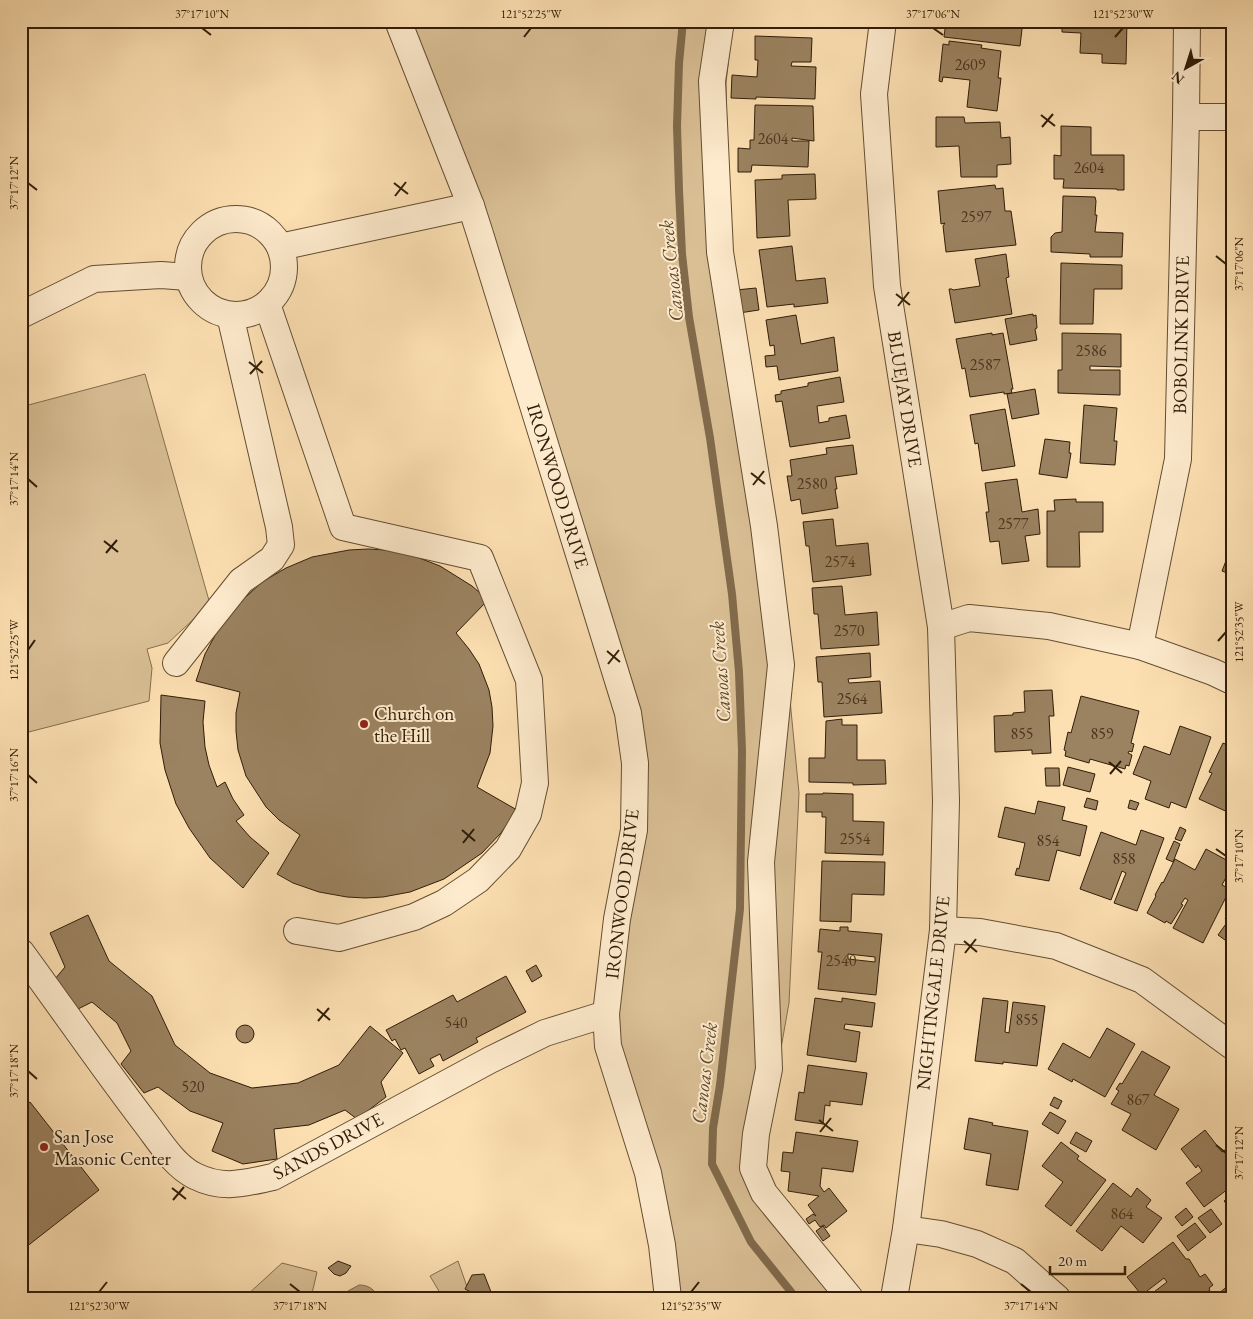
<svg xmlns="http://www.w3.org/2000/svg" width="1253" height="1319" viewBox="0 0 1253 1319" font-family="'EB Garamond',serif">
  <rect width="100%" height="100%" fill="#fde0b2"/>
  <filter id="stains"><feTurbulence type="fractalNoise" baseFrequency=".004" numOctaves="4"/><feColorMatrix values="0 0 0 0 .2 0 0 0 0 .09 0 0 0 0 .02 0 0 0 .5 -.17"/></filter>
  <radialGradient id="worn" r=".72"><stop offset=".6" stop-color="#630" stop-opacity="0"/><stop offset="1" stop-color="#630" stop-opacity=".3"/></radialGradient>
  <g fill="#dabf95" stroke="#856e4e">
    <polygon points="398,21 733,21 726,83 729,246 773,524 799,793 789,1003 760,1167 850,1279 827,1298 667,1298 608,1046 617,919 628,713"/>
    <polygon points="145,374 210,604 168,643 147,649 152,668 149,701 21,734 21,407"/>
    <polygon points="458,1261 471,1298 443,1298 430,1276"/>
    <polygon points="282,1263 317,1272 311,1298 248,1298 246,1296"/>
  </g>
  <path fill="#b79e78" stroke="#816a4b" d="M359,1285C368,1285 375,1289 378,1298H345L348,1291Z"/>
  <g fill="none" stroke-linecap="round" stroke-linejoin="round">
    <polyline stroke="#816a4b" stroke-width="8" points="683,21 679,63 677,126 679,190 682,254 689,317 710,438 732,594 739,672 742,751 740,909 720,1085 713,1128 712,1164 751,1242 796,1298"/>
  </g>
  <g fill="#9b8260" stroke="#301d08" fill-rule="evenodd">
    <polygon points="759,21 789,21 788,25"/>
    <polygon points="946,21 1023,21 1020,46 944,37"/>
    <polygon points="1062,21 1127,21 1126,64 1102,63 1102,54 1080,53 1081,33 1062,32"/>
    <polygon points="755,36 812,38 811,62 792,62 791,66 816,67 815,99 756,97 756,99 731,98 732,75 757,77 758,60 755,60"/>
    <polygon points="949,41 982,45 981,48 1001,51 998,78 1001,78 997,111 967,107 970,80 943,77 942,82 939,81 943,44 949,45"/>
    <polygon points="755,105 813,106 814,141 792,138 792,141 809,141 808,167 752,165 751,172 738,172 738,148 750,149 750,140 754,140"/>
    <polygon points="936,117 964,117 965,123 1000,122 1001,138 1010,137 1011,164 997,165 997,177 961,177 959,146 936,147"/>
    <polygon points="1061,126 1091,127 1091,155 1124,155 1124,190 1117,190 1117,189 1063,188 1064,179 1054,179 1054,155 1061,156"/>
    <polygon points="815,174 816,199 788,200 790,236 757,238 755,180 782,179 782,175"/>
    <polygon points="995,185 996,189 1003,188 1005,211 1011,211 1016,245 946,252 943,226 945,223 941,224 938,191"/>
    <polygon points="1063,196 1095,197 1096,201 1095,215 1097,215 1095,232 1123,233 1122,257 1090,257 1090,254 1051,252 1051,237 1055,233 1062,232"/>
    <polygon points="792,246 796,281 825,278 828,303 794,307 794,304 767,307 759,250"/>
    <polygon points="1006,254 1009,277 1006,278 1012,314 955,323 949,289 952,289 953,290 980,286 975,259"/>
    <polygon points="1061,263 1122,265 1122,289 1094,289 1093,324 1060,324"/>
    <polygon points="756,288 759,310 739,313 736,290"/>
    <polygon points="1033,314 1033,316 1036,315 1037,328 1035,329 1037,340 1010,345 1005,319"/>
    <polygon points="796,315 801,344 834,337 838,371 779,380 777,366 766,367 765,356 775,355 774,345 770,346 766,320"/>
    <polygon points="992,333 992,335 1003,333 1013,389 1011,389 1012,393 1004,394 1004,392 970,397 965,368 962,369 956,339"/>
    <polygon points="1062,333 1121,334 1121,367 1090,366 1090,370 1120,370 1120,395 1058,393 1058,370 1062,370"/>
    <polygon points="840,377 844,402 817,406 819,423 829,421 829,418 846,415 850,438 790,447 782,401 776,402 775,395 781,394 781,391 808,386 808,383"/>
    <polygon points="1035,389 1039,414 1012,419 1007,394"/>
    <polygon points="1084,405 1117,408 1114,441 1117,441 1115,465 1080,463"/>
    <polygon points="1005,409 1015,466 982,471 978,443 975,444 970,415"/>
    <polygon points="1045,439 1070,442 1069,453 1071,453 1067,478 1039,474"/>
    <polygon points="853,445 857,474 835,477 837,489 835,489 838,508 802,514 800,499 791,501 787,476 792,476 790,460 827,454 826,448"/>
    <polygon points="1017,479 1022,512 1038,509 1040,534 1025,536 1029,561 1002,564 999,541 990,542 986,512 989,512 985,483"/>
    <polygon points="1076,499 1076,502 1103,502 1103,532 1079,532 1080,567 1047,567 1047,511 1055,511 1054,500"/>
    <polygon points="833,519 836,546 868,543 871,575 813,582 809,546 806,546 803,522"/>
    <polygon points="1231,548 1232,549 1232,575 1222,571"/>
    <polygon points="368,549 386,550 414,556 440,566 472,586 488,600 456,633 469,649 479,664 489,690 492,707 493,726 490,753 477,787 517,810 501,833 482,853 444,879 410,892 383,897 365,898 347,897 319,892 293,883 277,874 300,835 279,820 266,807 246,776 238,750 236,731 236,713 240,692 196,681 205,654 218,630 235,607 262,582 286,568 312,557 349,550"/>
    <polygon points="842,586 845,615 877,612 879,645 821,649 818,614 814,614 812,588"/>
    <polygon points="870,653 871,677 848,679 849,683 880,681 882,713 824,717 822,682 818,682 816,657"/>
    <polygon points="1052,690 1054,716 1049,716 1051,753 1032,754 1032,750 995,752 994,716 1013,715 1013,713 1025,712 1024,691"/>
    <polygon points="161,695 205,701 203,722 205,747 209,765 217,787 225,782 233,799 244,815 236,821 250,837 269,853 243,888 210,858 189,828 176,804 165,770 160,743"/>
    <polygon points="1081,696 1139,711 1131,743 1134,744 1132,752 1129,751 1128,753 1132,755 1129,766 1126,765 1125,769 1090,759 1089,763 1065,756 1066,751 1064,750 1068,732 1071,733"/>
    <polygon points="842,719 842,725 857,725 857,760 885,760 886,784 853,785 853,783 809,782 809,758 825,758 826,721"/>
    <polygon points="1180,726 1211,737 1186,808 1171,802 1169,808 1145,799 1151,781 1133,774 1144,746 1170,755"/>
    <polygon points="1223,743 1232,747 1232,814 1199,799 1212,773 1209,772"/>
    <polygon points="1068,767 1095,774 1090,792 1063,785"/>
    <polygon points="1045,768 1059,768 1060,786 1046,786"/>
    <polygon points="823,793 853,794 853,821 884,822 883,855 825,853 826,817 822,817 822,812 806,812 806,794 823,794"/>
    <polygon points="1087,798 1098,801 1096,810 1084,807"/>
    <polygon points="1130,800 1139,803 1136,810 1128,808"/>
    <polygon points="1038,801 1065,807 1062,820 1087,826 1080,856 1057,850 1049,881 1015,875 1017,868 1019,869 1025,843 998,837 1005,807 1035,814"/>
    <polygon points="1180,827 1186,830 1181,841 1175,839"/>
    <polygon points="1141,830 1164,838 1137,911 1114,903 1126,873 1122,871 1111,900 1080,889 1101,832 1136,845"/>
    <polygon points="1174,841 1180,844 1173,862 1166,859"/>
    <polygon points="1206,849 1232,863 1232,866 1222,885 1230,889 1203,943 1173,928 1188,900 1185,898 1181,904 1183,905 1171,924 1166,921 1165,923 1147,913 1156,896 1155,895 1162,882 1163,883 1175,859 1195,870"/>
    <polygon points="822,861 885,862 884,895 852,894 851,922 820,921"/>
    <polygon points="1231,909 1232,910 1232,945 1218,935 1228,921 1225,919"/>
    <polygon points="88,915 109,961 152,996 175,1045 210,1073 252,1088 298,1083 339,1065 370,1026 403,1053 381,1082 386,1097 357,1119 345,1110 309,1125 274,1129 277,1159 243,1164 212,1151 223,1123 190,1111 158,1087 144,1093 121,1064 131,1051 117,1023 92,1002 78,1009 55,979 65,967 50,933"/>
    <path d="M840,927H848V931L882,934L876,995L818,989L822,952H818L820,929L840,931ZM848,954L875,957V962L848,959Z"/>
    <polygon points="536,965 542,976 532,982 526,971"/>
    <polygon points="506,976 526,1012 476,1038 478,1042 443,1061 440,1054 430,1059 434,1066 419,1074 405,1048 401,1050 395,1039 392,1041 386,1030 453,995 457,1002"/>
    <polygon points="815,998 842,1002 842,998 875,1003 872,1027 845,1024 844,1029 860,1032 856,1062 807,1055"/>
    <polygon points="983,998 1008,1001 1005,1032 1009,1033 1013,1002 1045,1006 1037,1066 1003,1062 1003,1064 975,1061"/>
    <circle cx="245" cy="1034" r="9"/>
    <polygon points="1107,1028 1135,1044 1105,1097 1073,1079 1072,1082 1048,1069 1063,1043 1090,1058"/>
    <polygon points="1142,1051 1170,1067 1154,1095 1179,1109 1156,1150 1122,1130 1131,1114 1111,1104 1119,1091 1116,1089 1120,1083 1122,1084"/>
    <polygon points="808,1065 867,1073 862,1105 830,1101 830,1106 825,1105 823,1124 795,1120 799,1092 804,1093"/>
    <polygon points="1054,1097 1062,1101 1058,1109 1050,1105"/>
    <polygon points="21,1099 26,1105 30,1102 99,1190 21,1251"/>
    <polygon points="1050,1112 1066,1121 1058,1134 1042,1124"/>
    <polygon points="969,1118 993,1123 992,1125 1028,1131 1018,1190 986,1185 991,1154 964,1149"/>
    <polygon points="1205,1130 1222,1152 1232,1145 1232,1186 1204,1207 1186,1183 1202,1171 1198,1165 1196,1168 1181,1149"/>
    <polygon points="796,1132 858,1141 853,1172 822,1168 820,1186 824,1192 829,1188 847,1211 826,1228 824,1225 820,1227 815,1220 809,1224 806,1219 813,1214 816,1216 808,1205 819,1196 788,1191 790,1172 781,1171 783,1152 793,1153"/>
    <polygon points="1076,1132 1092,1141 1086,1152 1070,1143"/>
    <polygon points="1061,1142 1079,1156 1077,1159 1106,1180 1071,1226 1045,1206 1063,1182 1042,1166"/>
    <polygon points="1113,1183 1131,1197 1137,1188 1151,1200 1146,1207 1162,1218 1143,1243 1121,1226 1102,1251 1076,1231"/>
    <polygon points="1232,1195 1232,1211 1224,1201"/>
    <polygon points="1186,1208 1193,1217 1182,1226 1175,1217"/>
    <polygon points="1211,1209 1222,1224 1210,1233 1198,1218"/>
    <polygon points="1195,1223 1206,1237 1188,1251 1177,1236"/>
    <polygon points="823,1226 830,1236 823,1241 816,1231"/>
    <path d="M1173,1242L1186,1259H1189L1200,1277L1205,1274L1213,1285L1209,1288L1210,1290L1199,1298H1144L1127,1277ZM1164,1278L1167,1282L1150,1295L1147,1291Z"/>
    <polygon points="338,1261 351,1266 346,1273 340,1276 334,1274 328,1268"/>
    <polygon points="484,1274 493,1297 470,1298 471,1292 465,1289 472,1275"/>
    <polygon points="1229,1285 1232,1289 1232,1298 1213,1298"/>
  </g>
  <g fill="none" stroke-linecap="round" stroke-linejoin="round">
    <g stroke="#634e32" stroke-width="28">
      <g id="minor">
        <polyline points="398,21 471,206 480,234 628,713 635,763 634,830 617,919 606,1014 608,1046 648,1173 662,1245 668,1298"/>
        <polyline points="721,21 712,81 720,252 764,526 781,665 761,862 769,1069 756,1134 753,1168 764,1193 850,1298"/>
        <polyline points="883,21 874,94 887,286 941,627 946,801 943,930 906,1229 894,1298"/>
        <polyline points="1186,117 1232,117"/>
        <circle cx="236" cy="267" r="48"/>
        <polyline points="280,247 471,206"/>
        <polyline points="267,304 343,527 480,558 529,680 535,783 528,814 508,849 478,880 444,903 414,917 339,938 297,931"/>
        <polyline points="21,315 94,279 161,275 188,277"/>
        <polyline points="941,627 969,618 1049,626 1140,646 1213,672 1232,681"/>
        <polyline points="1140,646 1178,459 1186,117 1187,21"/>
        <polyline points="176,663 241,581 272,559 281,545 279,527 230,315"/>
        <polyline points="943,930 980,932 1056,946 1142,980 1232,1046"/>
        <path d="M21,952C62,1008 102,1066 144,1121C159,1140 173,1165 195,1176C223,1190 244,1183 273,1177L490,1060L545,1033L606,1014"/>
        <polyline points="906,1229 941,1234 977,1244 1015,1261 1057,1298"/>
      </g>
    </g>
    <use href="#minor" stroke="#feebcd" stroke-width="26"/>
  </g>
  <path fill="none" stroke="#301d08" stroke-width="2" d="M202,28L211,35M933,28L943,35M524,37L531,28M1115,37L1123,28M1041,115L1055,126M1042,127L1053,114M28,183L37,190M394,183L408,194M395,196L406,182M1216,256L1226,264M896,294L910,305M898,306L909,292M249,362L263,373M250,374L262,361M751,473L765,484M28,479L37,487M753,485L764,471M104,541L118,552M106,553L117,540M1218,641L1226,632M28,650L35,640M607,651L620,662M608,664L619,650M1109,762L1122,773M1110,774L1121,761M28,775L37,783M462,830L475,841M463,843L474,829M1216,849L1226,856M964,941L977,952M965,953L976,939M317,1009L330,1020M318,1021L329,1008M28,1071L37,1079M819,1120L833,1131M820,1132L831,1118M1216,1145L1226,1153M172,1188L186,1199M173,1200L184,1187M290,1284L300,1292M1021,1284L1031,1292M99,1292L107,1282M691,1292L699,1282"/>
  <g fill="#8f2418" stroke="#feebcd" stroke-width="2">
    <circle cx="364" cy="724" r="5"/>
    <circle cx="44" cy="1147" r="5"/>
  </g>
  <g text-anchor="middle" dominant-baseline="central" stroke-width="4" stroke-linejoin="round" paint-order="stroke">
    <g font-size="16" fill="#4b361e">
      <text x="970" y="64">2609</text>
      <text x="773" y="138">2604</text>
      <text x="1089" y="167">2604</text>
      <text x="976" y="216">2597</text>
      <text x="1091" y="350">2586</text>
      <text x="985" y="364">2587</text>
      <text x="812" y="483">2580</text>
      <text x="1013" y="523">2577</text>
      <text x="840" y="561">2574</text>
      <text x="849" y="630">2570</text>
      <text x="852" y="698">2564</text>
      <text x="1022" y="733">855</text>
      <text x="1102" y="733">859</text>
      <text x="855" y="838">2554</text>
      <text x="1048" y="840">854</text>
      <text x="1124" y="858">858</text>
      <text x="841" y="960">2540</text>
      <text x="1027" y="1019">855</text>
      <text x="456" y="1022">540</text>
      <text x="193" y="1086">520</text>
      <text x="1138" y="1099">867</text>
      <text x="1122" y="1213">864</text>
    </g>
    <g font-size="19" fill="#301d08" stroke="#feebcd">
      <text transform="translate(1181 335) rotate(-89)">BOBOLINK DRIVE</text>
      <text transform="translate(905 399) rotate(81)">BLUEJAY DRIVE</text>
      <text transform="translate(558 486) rotate(73)">IRONWOOD DRIVE</text>
      <text transform="translate(622 894) rotate(-83)">IRONWOOD DRIVE</text>
      <text transform="translate(933 993) rotate(-84)">NIGHTINGALE DRIVE</text>
      <text transform="translate(328 1146) rotate(-28)">SANDS DRIVE</text>
    </g>
    <g font-size="19" fill="#301d08" stroke="#feebcd" text-anchor="start">
      <text x="374" y="713">Church on<tspan x="374" dy="22">the Hill</tspan></text>
      <text x="54" y="1136">San Jose<tspan x="54" dy="22">Masonic Center</tspan></text>
    </g>
    <g font-size="20" font-style="italic" fill="#5f4a2f" stroke="#feebcd">
      <text transform="translate(671 271) rotate(-96)">Canoas Creek</text>
      <text transform="translate(720 672) rotate(-94)">Canoas Creek</text>
      <text transform="translate(704 1073) rotate(-83)">Canoas Creek</text>
    </g>
  </g>
  <rect width="1253" height="1319" fill="none" stroke="#fde0b2" stroke-width="55"/>
  <g transform="translate(1186 68) rotate(219)" stroke="#feebcd" stroke-width="4" paint-order="stroke">
  <path d="M0-4L9 19L0 12L-9 19Z" fill="#301d08"/>
  <text y="-8" font-size="14" font-weight="bold" text-anchor="middle" fill="#301d08">N</text>
  </g>
  <path d="M1050 1266v8h75v-8" fill="none" stroke="#301d08" stroke-width="2.5"/>
  <text x="1058" y="1266" font-size="15" fill="#301d08" stroke="#feebcd" stroke-width="4" paint-order="stroke">20 m</text>
  <rect x="28" y="28" width="1198" height="1264" fill="none" stroke="#301d08" stroke-width="2"/>
  <g font-size="12" text-anchor="middle" fill="#301d08">
    <text x="202" y="18">37°17'10"N</text>
    <text x="531" y="18">121°52'25"W</text>
    <text x="933" y="18">37°17'06"N</text>
    <text x="1123" y="18">121°52'30"W</text>
    <text transform="translate(14 183) rotate(-90)" y="4">37°17'12"N</text>
    <text transform="translate(1239 264) rotate(-90)" y="4">37°17'06"N</text>
    <text transform="translate(14 479) rotate(-90)" y="4">37°17'14"N</text>
    <text transform="translate(1239 632) rotate(-90)" y="4">121°52'35"W</text>
    <text transform="translate(14 650) rotate(-90)" y="4">121°52'25"W</text>
    <text transform="translate(14 775) rotate(-90)" y="4">37°17'16"N</text>
    <text transform="translate(1239 856) rotate(-90)" y="4">37°17'10"N</text>
    <text transform="translate(14 1071) rotate(-90)" y="4">37°17'18"N</text>
    <text transform="translate(1239 1153) rotate(-90)" y="4">37°17'12"N</text>
    <text x="99" y="1310">121°52'30"W</text>
    <text x="300" y="1310">37°17'18"N</text>
    <text x="691" y="1310">121°52'35"W</text>
    <text x="1031" y="1310">37°17'14"N</text>
  </g>
  <rect width="100%" height="100%" filter="url(#stains)"/>
  <rect width="100%" height="100%" fill="url(#worn)"/>
</svg>
